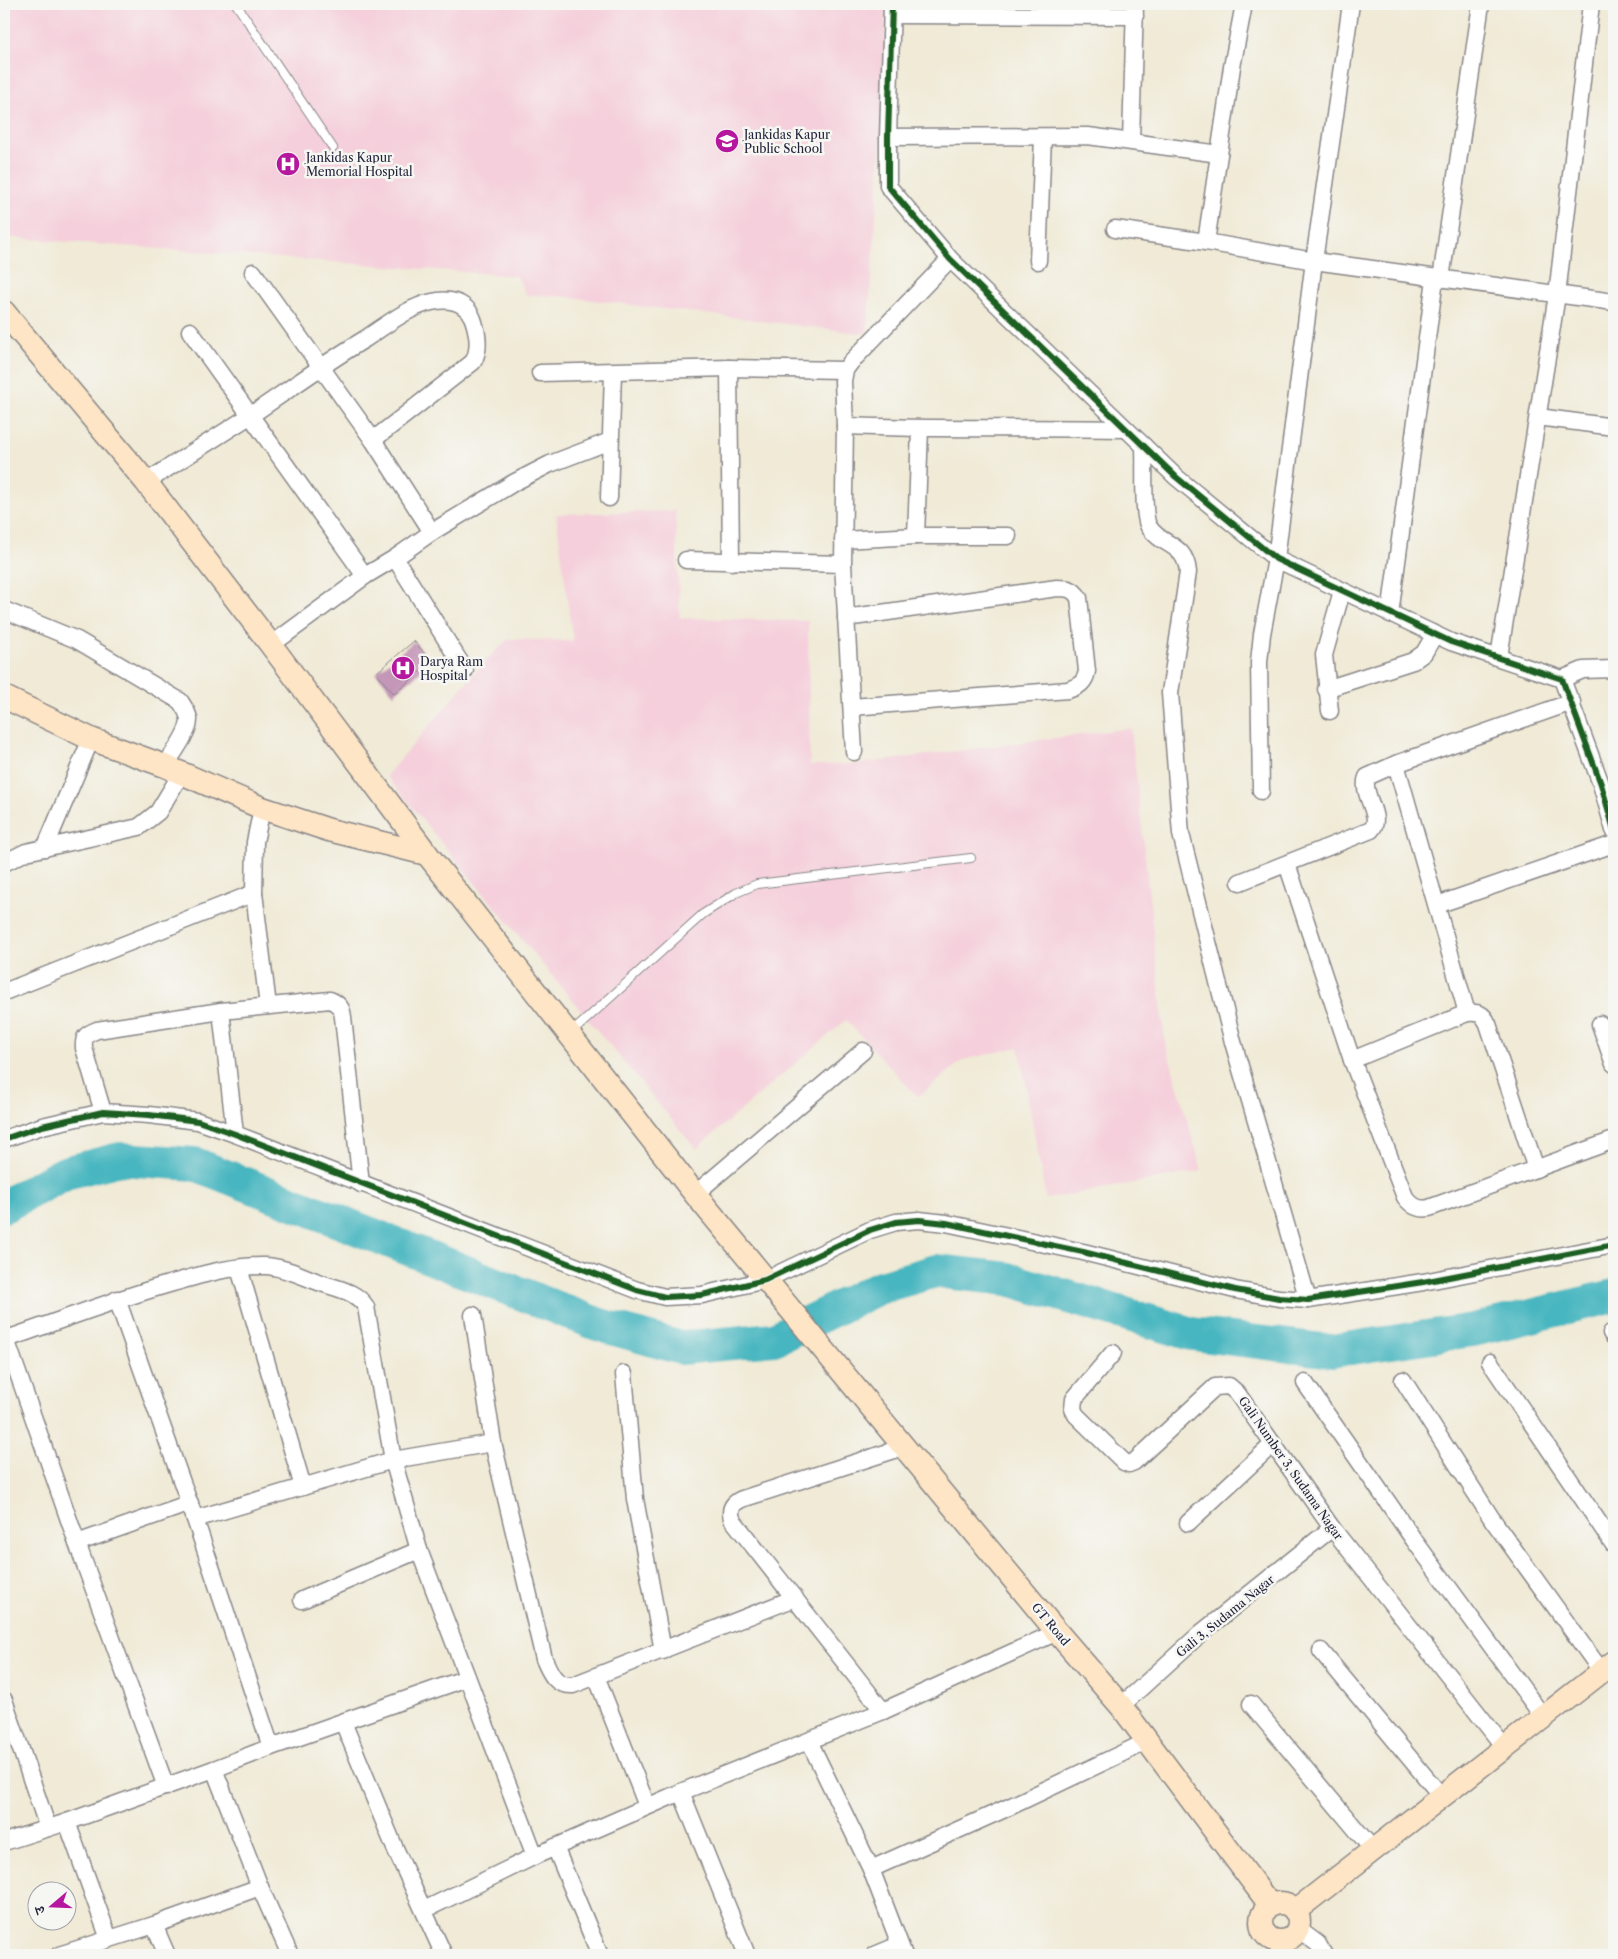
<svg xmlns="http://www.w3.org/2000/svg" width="1618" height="1959" viewBox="0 0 1618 1959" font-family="'Libre Caslon Text','Noto Serif Devanagari',serif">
  <rect width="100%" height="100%" fill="#f6f6f2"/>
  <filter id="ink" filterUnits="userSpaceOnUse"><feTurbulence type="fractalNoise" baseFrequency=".02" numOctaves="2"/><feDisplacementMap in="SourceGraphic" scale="10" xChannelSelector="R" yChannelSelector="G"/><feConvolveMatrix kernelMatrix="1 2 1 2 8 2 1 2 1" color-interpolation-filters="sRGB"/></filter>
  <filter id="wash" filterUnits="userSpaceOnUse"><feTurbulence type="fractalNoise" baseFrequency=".0096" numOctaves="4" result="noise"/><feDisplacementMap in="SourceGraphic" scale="20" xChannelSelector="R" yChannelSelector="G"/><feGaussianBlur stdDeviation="1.12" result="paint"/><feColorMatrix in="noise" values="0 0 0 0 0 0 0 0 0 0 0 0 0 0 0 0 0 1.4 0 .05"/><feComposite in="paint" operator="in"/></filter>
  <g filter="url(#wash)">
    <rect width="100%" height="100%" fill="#f0ead6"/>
    <g fill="#f5cfdb">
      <polygon points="4,4 886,4 878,192 867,334 560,296 526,295 517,276 4,237"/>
      <polygon points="675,511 680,618 808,621 810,765 859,764 1131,728 1165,1042 1202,1171 1046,1199 1019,1047 963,1060 918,1097 846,1020 696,1149 386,776 477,670 508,639 573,641 556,514"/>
    </g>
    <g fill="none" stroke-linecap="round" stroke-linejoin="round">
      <polyline stroke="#47b6c0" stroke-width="34" points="4,1206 65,1173 120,1159 195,1164 597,1324 681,1348 774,1339 880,1287 936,1271 1008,1279 1192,1334 1331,1351 1473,1330 1614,1296"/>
    </g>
    <g id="blocks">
      <polygon fill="#c497b8" points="414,641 432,662 394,694 376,673"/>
    </g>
  </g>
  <g filter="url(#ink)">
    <use href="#blocks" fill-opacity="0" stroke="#898688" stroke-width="1"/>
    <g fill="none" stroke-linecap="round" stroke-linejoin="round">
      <g stroke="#898688" stroke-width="10">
        <g id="lane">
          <polyline points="236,4 333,148"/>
          <polyline points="571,1033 703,914 736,893 757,884 971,858"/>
        </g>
      </g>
      <g stroke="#898688" stroke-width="19">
        <g id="street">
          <polyline points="892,4 888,137 888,186 950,259 1176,477 1276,559 1451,642 1562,679 1601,784 1614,830"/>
          <polyline points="892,15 1135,16"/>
          <polyline points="888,137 1088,136 1219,154"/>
          <polyline points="1131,141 1135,4"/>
          <polyline points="1115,229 1206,242 1314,261 1614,302"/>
          <polyline points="1206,242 1232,67 1244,4"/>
          <polyline points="1038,261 1043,137"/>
          <polyline points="253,272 373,440 432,532"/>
          <polyline points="1441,279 1481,4"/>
          <polyline points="190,331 365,576"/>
          <polyline points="729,368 731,562"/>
          <polyline points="540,373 729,368 845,370"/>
          <polyline points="1538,417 1614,427"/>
          <path d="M845,426C939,430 1032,427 1126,429"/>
          <path d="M1144,446C1145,461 1142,517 1149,527C1162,547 1185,542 1188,572L1170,693L1181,834L1233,1042L1308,1300"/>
          <path d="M146,482C180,460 214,439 248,417C287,391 325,363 365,339C385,326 408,307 432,302C450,298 468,302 474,322C478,335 480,350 473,362L373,440"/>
          <polyline points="609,498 613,372"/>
          <polyline points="916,536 920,429"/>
          <polyline points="843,540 916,536 1008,536"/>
          <polyline points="395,558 465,670"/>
          <polyline points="686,560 843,564"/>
          <path d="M4,610L77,640L180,701C184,707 188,712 189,719C190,731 172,755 165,766"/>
          <polyline points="1390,614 1435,279"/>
          <path d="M846,618L1057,588C1067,588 1073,588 1079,598L1087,671C1085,683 1079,686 1068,690L852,707"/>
          <polyline points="271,645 365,576 395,558 432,532 515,482 550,464 610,441"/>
          <polyline points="1499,657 1557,295 1591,4"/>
          <polyline points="1562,679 1583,670 1614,669"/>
          <polyline points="1326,689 1413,661 1424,653 1435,634"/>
          <polyline points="1330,711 1324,655 1342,591"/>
          <polyline points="854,752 843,564 845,426 843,381 845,370 851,362 950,259"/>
          <polyline points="1396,764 1467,1013"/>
          <polyline points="1261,791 1259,662 1262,634 1276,559 1314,261 1351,4"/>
          <polyline points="262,808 255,842 254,893 268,1006"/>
          <polyline points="45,848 91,739"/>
          <polyline points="4,863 26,852 139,827 158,812 181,774"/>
          <path d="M1287,864L1352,1060L1405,1197C1412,1206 1418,1210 1429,1208L1614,1140"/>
          <path d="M1240,882L1371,830C1384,817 1360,794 1367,777L1396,764L1572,702"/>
          <polyline points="1437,905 1614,844"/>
          <polyline points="4,992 254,893"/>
          <polyline points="221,1011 235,1134"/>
          <polyline points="1600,1024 1614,1064"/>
          <path d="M1352,1060L1467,1013C1478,1012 1483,1013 1488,1024L1536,1169"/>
          <path d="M103,1112L84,1048C83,1036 87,1034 97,1030L221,1011L330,1000C339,1004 342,1008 343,1017L361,1184"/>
          <polyline points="4,1139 42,1126 103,1112 149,1115 198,1121 235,1134 637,1290 665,1297 702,1295 765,1280 870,1230 896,1222 919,1220 946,1223 1083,1252 1235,1290 1279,1298 1308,1300 1423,1282 1614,1245"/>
          <polyline points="695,1194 863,1051"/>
          <polyline points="239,1268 303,1487"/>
          <polyline points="117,1299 195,1519 271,1747"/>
          <path d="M473,1315L493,1443L544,1659C550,1673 555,1686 573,1685L795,1598"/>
          <polyline points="1611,1333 1614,1337"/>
          <polyline points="6,1339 77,1543 166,1787"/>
          <path d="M4,1340C59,1321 113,1300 169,1284C200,1275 233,1265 266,1266C285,1267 306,1278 324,1284C339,1289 357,1292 366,1307L393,1460L419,1550L535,1856"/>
          <polyline points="1113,1353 1074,1399 1073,1409 1076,1415 1124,1462 1129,1464 1134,1462 1215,1387 1229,1386 1237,1393 1332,1528 1505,1748"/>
          <polyline points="1490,1362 1614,1545"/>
          <polyline points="624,1374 635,1499 663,1651"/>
          <polyline points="1403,1380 1492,1519 1602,1672"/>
          <polyline points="1305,1383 1414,1540 1544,1718"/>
          <polyline points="195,1519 393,1460 493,1443"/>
          <polyline points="1188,1523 1273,1444"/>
          <polyline points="77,1543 190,1503"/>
          <polyline points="302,1600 419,1550"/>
          <polyline points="1321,1651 1442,1797"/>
          <polyline points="596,1676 647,1806"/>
          <polyline points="4,1700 48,1828"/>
          <polyline points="1251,1704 1374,1851"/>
          <polyline points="1121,1706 1201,1633 1332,1528"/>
          <path d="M883,1711L732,1519C729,1508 733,1503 742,1499L904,1447"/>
          <polyline points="343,1722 394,1846 444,1955"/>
          <polyline points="809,1741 871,1869 904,1955"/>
          <polyline points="214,1769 260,1887 290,1955"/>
          <polyline points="681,1792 747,1955"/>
          <polyline points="67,1822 109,1939"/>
          <polyline points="4,1842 67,1822 214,1769 271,1747 467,1678"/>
          <polyline points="555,1847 600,1955"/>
          <polyline points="871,1869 1007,1808 1148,1741"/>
          <polyline points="424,1910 535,1856 681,1792 883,1711 1057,1632"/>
          <polyline points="154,1925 167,1955"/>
          <polyline points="1298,1929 1318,1944 1324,1955"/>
          <polyline points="59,1955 154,1925 260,1887"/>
          <polyline points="875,1955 899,1945"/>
        </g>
      </g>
      <g stroke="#898688" stroke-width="25">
        <g id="secondary">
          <polyline points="4,312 146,482 271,645 427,854 695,1194 1057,1632 1121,1706 1270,1905"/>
          <polyline points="4,697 91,739 165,766 262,808 329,830 427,854"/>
          <circle cx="1280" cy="1922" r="19"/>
          <polyline points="1295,1911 1614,1662"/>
        </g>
      </g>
      <use href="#lane" stroke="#fff" stroke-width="8"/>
      <use href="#street" stroke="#fff" stroke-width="16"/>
      <use href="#secondary" stroke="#fde5c5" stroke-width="22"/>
      <g stroke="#f6f6f2" stroke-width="9">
        <g id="cycleway">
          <polyline points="892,4 888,137 888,186 950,259 1176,477 1276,559 1451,642 1562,679 1601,784 1614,830"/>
          <polyline points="4,1139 42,1126 103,1112 149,1115 198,1121 235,1134 637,1290 665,1297 702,1295 765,1280 870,1230 896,1222 919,1220 946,1223 1083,1252 1235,1290 1279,1298 1308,1300 1423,1282 1614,1245"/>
        </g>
      </g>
      <use href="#cycleway" stroke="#1b5e20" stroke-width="6"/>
    </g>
  </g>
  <defs>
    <g id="school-disc" transform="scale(1.25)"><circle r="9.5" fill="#b5179e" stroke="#f6f6f2"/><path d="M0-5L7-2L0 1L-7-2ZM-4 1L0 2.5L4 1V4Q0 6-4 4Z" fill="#fff"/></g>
    <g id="hospital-disc" transform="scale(1.25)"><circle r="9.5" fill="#b5179e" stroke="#f6f6f2"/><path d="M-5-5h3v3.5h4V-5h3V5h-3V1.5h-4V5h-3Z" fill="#fff"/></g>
  </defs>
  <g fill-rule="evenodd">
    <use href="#school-disc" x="727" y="141"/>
    <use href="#hospital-disc" x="288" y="164"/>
    <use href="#hospital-disc" x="403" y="668"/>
  </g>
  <g text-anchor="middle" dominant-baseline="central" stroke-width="5" stroke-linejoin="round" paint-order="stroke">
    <g font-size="12" fill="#22223b" stroke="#f6f6f2" text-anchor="start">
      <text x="744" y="134">Jankidas Kapur<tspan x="744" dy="14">Public School</tspan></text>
      <text x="306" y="157">Jankidas Kapur<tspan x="306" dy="14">Memorial Hospital</tspan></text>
      <text x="420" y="661">Darya Ram<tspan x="420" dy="14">Hospital</tspan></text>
    </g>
    <g font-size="12" fill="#22223b" stroke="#f6f6f2">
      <text transform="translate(1291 1468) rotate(55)">Gali Number 3, Sudama Nagar</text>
      <text transform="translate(1225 1616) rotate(-39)">Gali 3, Sudama Nagar</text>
      <text transform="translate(1051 1624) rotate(50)">GT Road</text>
    </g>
  </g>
  <rect width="1618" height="1959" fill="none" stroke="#f6f6f2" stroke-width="20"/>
  <g transform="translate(52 1906) rotate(251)"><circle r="24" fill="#f6f6f2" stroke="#a1a1a9"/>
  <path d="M0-4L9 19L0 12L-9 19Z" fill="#b5179e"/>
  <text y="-8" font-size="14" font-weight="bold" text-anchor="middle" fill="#22223b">उ</text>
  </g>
</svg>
